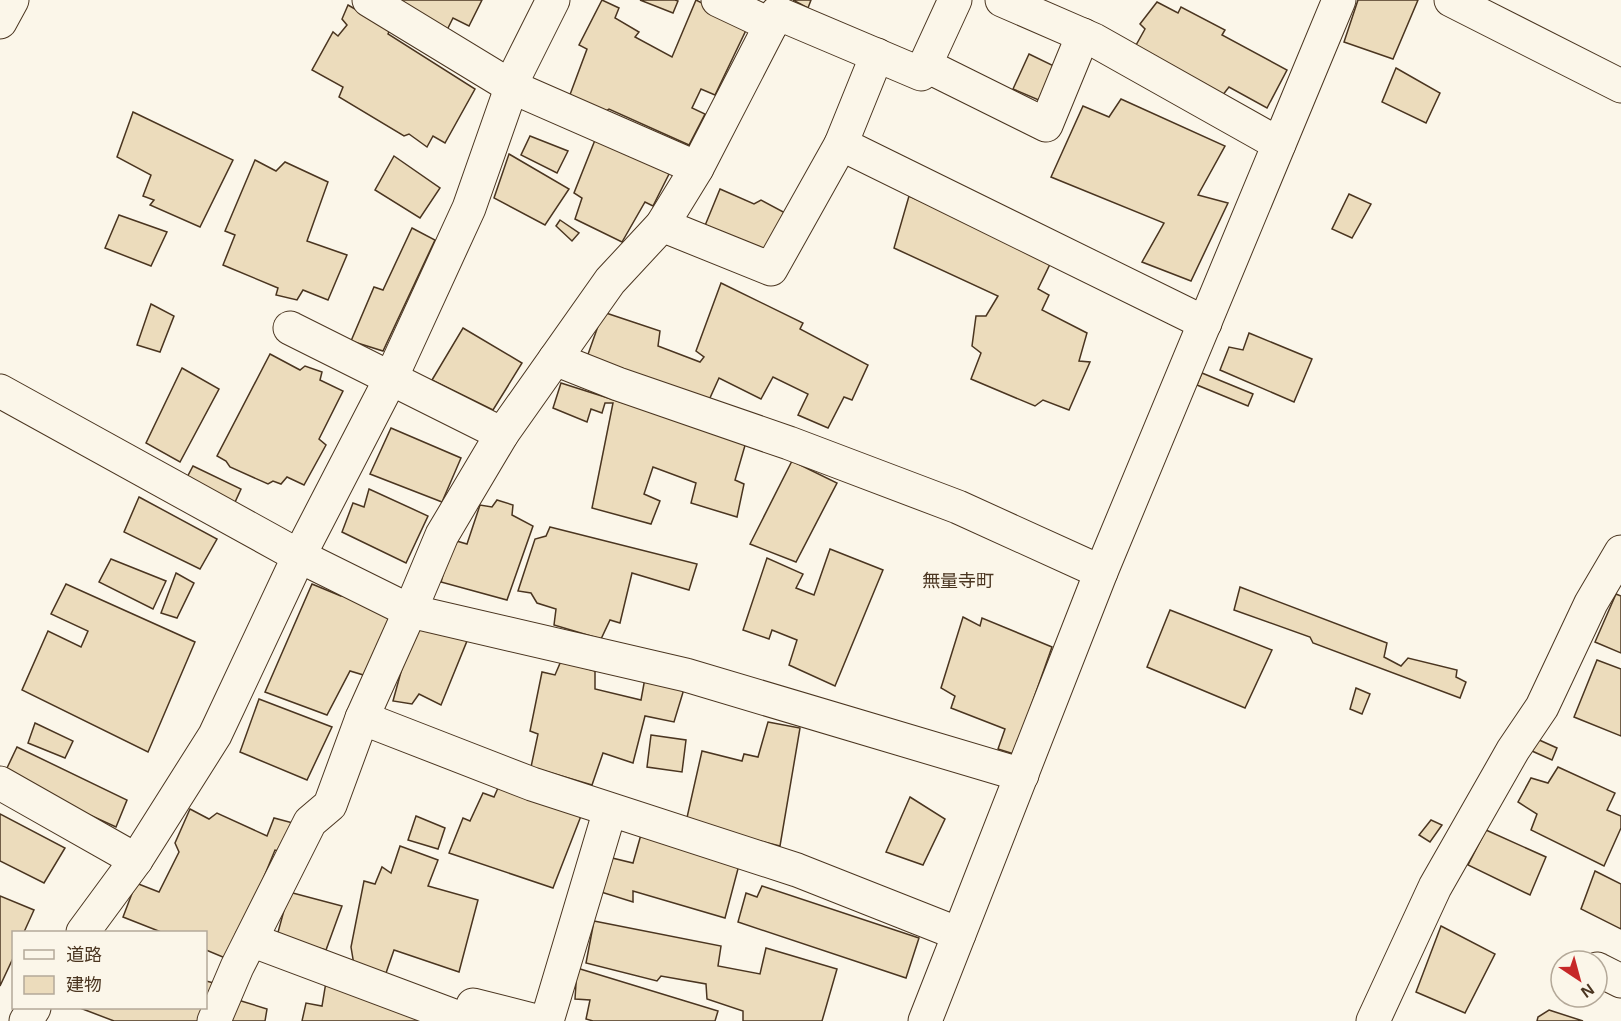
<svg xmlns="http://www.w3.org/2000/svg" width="1621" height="1021" viewBox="0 0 1621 1021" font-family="Arial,'Noto Sans JP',sans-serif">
  <rect width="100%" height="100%" fill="#fbf6e9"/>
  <g fill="#ecdcbc" stroke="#4a3520" stroke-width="1.5">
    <polygon points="393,0 482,0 469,26 453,18 447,30"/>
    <polygon points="602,0 619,8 615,18 639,32 635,37 672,57 696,0 748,26 715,95 701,89 692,108 705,114 689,145 609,109 603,113 568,100 587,49 579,45"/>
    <polygon points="640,0 675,0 678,1 673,13"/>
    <polygon points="793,0 811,0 808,8"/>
    <polygon points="1358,0 1418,0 1393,59 1344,42"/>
    <polygon points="1157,2 1178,13 1181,7 1225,30 1222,35 1287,70 1267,108 1229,87 1222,96 1135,47 1145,29 1140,24"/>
    <polygon points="348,5 390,29 388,34 475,89 445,143 433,136 427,147 409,134 404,136 339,97 343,87 312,70 333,32 338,36 347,25 342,19"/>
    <polygon points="1029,54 1056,67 1041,101 1013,89"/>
    <polygon points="1396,68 1440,93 1426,123 1382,102"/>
    <polygon points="1121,99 1225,146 1198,195 1228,203 1191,281 1142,262 1164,223 1051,177 1083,106 1109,117"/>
    <polygon points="133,112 233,160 200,227 150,205 154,200 143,196 151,175 117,157"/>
    <polygon points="597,135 670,172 653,206 645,202 622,242 575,219 582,198 574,193"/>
    <polygon points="530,136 568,151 557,173 521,155"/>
    <polygon points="509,154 569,189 545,225 494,198"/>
    <polygon points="394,156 440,188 420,218 375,190"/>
    <polygon points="255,160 276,171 285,162 328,182 307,241 347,255 328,300 303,290 297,300 276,295 278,288 223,265 235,235 225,231"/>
    <polygon points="720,189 754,204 761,200 789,215 766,255 704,228"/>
    <polygon points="1349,194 1371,204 1352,238 1332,229"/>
    <polygon points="909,196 1052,260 1038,289 1049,295 1042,310 1087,333 1079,361 1090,362 1069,410 1043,400 1035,406 971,379 981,353 972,346 976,316 986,316 998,296 894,248"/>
    <polygon points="119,215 167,232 151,266 105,248"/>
    <polygon points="560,220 579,233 572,241 556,226"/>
    <polygon points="412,228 435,240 383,351 351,341 374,287 383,290"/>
    <polygon points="721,283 803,323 800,329 868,365 852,400 844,397 828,428 798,415 808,394 773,377 761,399 719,378 709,400 586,360 603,312 660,331 658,346 700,362 704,357 696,351"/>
    <polygon points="151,304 174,316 160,352 137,345"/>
    <polygon points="463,328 522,363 493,410 432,380"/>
    <polygon points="1249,333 1312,359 1294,402 1220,370 1229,347 1243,350"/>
    <polygon points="270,354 300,370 305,366 322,372 320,380 343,391 319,439 326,445 304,485 287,477 281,484 273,481 268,484 230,467 226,461 217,456"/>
    <polygon points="182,368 219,389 180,462 146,443"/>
    <polygon points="1202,373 1253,394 1248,406 1197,385"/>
    <polygon points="561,383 746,442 735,480 744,484 737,517 691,503 696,483 653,467 644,494 660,501 651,524 592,508 613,403 605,403 602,413 591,409 587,422 553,408"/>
    <polygon points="391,428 461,458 442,502 370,474"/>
    <polygon points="792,461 837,483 796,562 750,544"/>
    <polygon points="193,466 241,489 231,511 182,487"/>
    <polygon points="369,489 428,516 406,563 342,532 353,503 364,507"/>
    <polygon points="139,497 217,539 200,569 124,532"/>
    <polygon points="497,500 513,505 512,515 533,526 507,600 441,582 453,540 467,544 480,505 492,507"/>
    <polygon points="550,527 697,564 689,590 632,573 620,623 610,620 601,639 554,625 556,609 537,603 531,593 518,591 535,539 546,536"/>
    <polygon points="830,549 883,570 835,686 789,665 797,640 772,630 769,639 743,630 767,558 803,574 796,588 814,595"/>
    <polygon points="111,559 166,581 153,609 99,582"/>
    <polygon points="176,573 194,583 177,618 161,613"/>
    <polygon points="66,584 195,642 148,752 22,690 48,631 81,647 88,631 51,614"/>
    <polygon points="312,584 341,596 347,588 398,612 370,677 350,671 327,715 265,692"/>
    <polygon points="1240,587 1387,643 1384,657 1401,666 1408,658 1457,670 1456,677 1466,682 1460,698 1313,643 1310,637 1234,610"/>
    <polygon points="1616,594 1621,596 1621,653 1595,642"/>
    <polygon points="1170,610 1272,650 1245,708 1147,667"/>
    <polygon points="963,617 980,626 982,618 1052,647 1014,754 998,749 1005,729 951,708 955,696 941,688"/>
    <polygon points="413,628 469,636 441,705 419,694 412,704 393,701"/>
    <polygon points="1597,660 1621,669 1621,736 1574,717"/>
    <polygon points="561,661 595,671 595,689 641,700 645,678 684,689 674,722 645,716 633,763 603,753 592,785 531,767 538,734 530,731 542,672 555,675"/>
    <polygon points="1356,688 1370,694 1362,714 1350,709"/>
    <polygon points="259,699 332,727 307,780 240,752"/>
    <polygon points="768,722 800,728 780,846 686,822 702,751 742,761 744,754 758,757"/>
    <polygon points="35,723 73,741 65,758 28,743"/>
    <polygon points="651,735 686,740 682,772 647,767"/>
    <polygon points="1537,739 1557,748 1552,760 1532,751"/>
    <polygon points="17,747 127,800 116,827 13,780 7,768"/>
    <polygon points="1558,767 1615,793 1607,810 1621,816 1621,828 1604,866 1531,830 1537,814 1518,802 1531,778 1548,783"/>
    <polygon points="502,779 581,816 553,888 449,853 463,818 470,821 483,793 494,797"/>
    <polygon points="910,797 945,819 923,865 886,852"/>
    <polygon points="190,809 209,819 217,813 267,836 274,818 293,823 284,852 275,850 230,960 206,950 206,932 161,932 123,917 136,883 159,892 179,852 175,843"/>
    <polygon points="0,814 65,848 44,883 0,861"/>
    <polygon points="416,816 445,828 438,849 408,840"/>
    <polygon points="1431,820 1442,825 1430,842 1419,835"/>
    <polygon points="1486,830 1546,857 1530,895 1468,865"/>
    <polygon points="642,831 739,865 725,918 633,891 633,902 601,892 608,857 633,863"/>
    <polygon points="400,846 438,860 428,886 478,900 459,972 394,950 386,973 354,965 351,947 364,881 375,884 382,867 391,873"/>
    <polygon points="1595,871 1621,884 1621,929 1581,909"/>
    <polygon points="762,886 919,938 906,978 738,922 746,893 757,897"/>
    <polygon points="289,892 342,906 326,950 277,936"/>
    <polygon points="0,896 34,910 24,932 14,932 14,956 0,986"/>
    <polygon points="594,921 721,946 718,966 760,974 766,948 837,969 822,1021 743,1021 743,1011 707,999 706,984 661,976 657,981 586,963"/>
    <polygon points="1441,926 1495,954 1465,1013 1416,992"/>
    <polygon points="577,968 718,1011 715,1021 593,1021 586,1019 590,1000 575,999"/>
    <polygon points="206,981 214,983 206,1007"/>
    <polygon points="326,982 433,1021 302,1021 306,1003 322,1006"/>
    <polygon points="238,1000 267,1009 265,1021 230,1021"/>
    <polygon points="80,1008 205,1008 200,1021 114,1021"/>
    <polygon points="1549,1010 1583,1021 1537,1021 1538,1017"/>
  </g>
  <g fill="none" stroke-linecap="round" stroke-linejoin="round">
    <g stroke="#4a3520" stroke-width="35">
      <g id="street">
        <polyline points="369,0 512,87 697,168"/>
        <polyline points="718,0 771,25"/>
        <polyline points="1002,0 1094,40 1279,144"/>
        <polyline points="1451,0 1621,86"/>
        <polyline points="0,22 12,0"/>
        <polyline points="925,65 1046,125 1083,35"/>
        <polyline points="841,144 877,55"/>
        <polyline points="662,225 771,269 841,144 1205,323"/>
        <polyline points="290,328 502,434"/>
        <polyline points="555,359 618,384 789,443 958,507 1101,572"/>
        <polyline points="0,391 299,556 410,611 686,675 1022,775"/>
        <polyline points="362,718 532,784 797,870 959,934"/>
        <polyline points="0,783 136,860"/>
        <polyline points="83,932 136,860 215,735 299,556 391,378 469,208 516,74 553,0"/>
        <polyline points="251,940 467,1021"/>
        <polyline points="1597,969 1621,981"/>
        <polyline points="26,1021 34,1008"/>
        <polyline points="214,1021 237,967 310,822 330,805 362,718 410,611 442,535 502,434 610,281 662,225 697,168 777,13 921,74 955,0"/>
        <polyline points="469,1021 473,1005 536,1021"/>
        <polyline points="547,1021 610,810"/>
        <polyline points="925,1021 1101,572 1339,0"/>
        <polyline points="1373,1021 1435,887 1513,750 1542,707 1591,603 1621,552"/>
      </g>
    </g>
    <use href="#street" stroke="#fbf6e9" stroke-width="33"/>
  </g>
  <g text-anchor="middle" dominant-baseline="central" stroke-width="4.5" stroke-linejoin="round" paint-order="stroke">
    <g font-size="18" fill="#4a3520" stroke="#fbf6e9">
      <text x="958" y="581">無量寺町</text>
    </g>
  </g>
  <rect x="12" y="931" width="195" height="78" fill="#fbf6e9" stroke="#b4a999" stroke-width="1.5"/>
  <rect x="24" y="950" width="30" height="9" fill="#fbf6e9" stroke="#b4a999" stroke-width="1.5"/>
  <text x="66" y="961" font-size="18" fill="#4a3520">道路</text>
  <rect x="24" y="976" width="30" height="18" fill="#ecdcbc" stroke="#b4a999" stroke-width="1.5"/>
  <text x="66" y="991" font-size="18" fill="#4a3520">建物</text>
  <g transform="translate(1579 979) rotate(144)"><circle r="28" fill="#fbf6e9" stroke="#b4a999" stroke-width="1.5"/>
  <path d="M0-4.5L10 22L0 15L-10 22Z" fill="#c62828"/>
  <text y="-9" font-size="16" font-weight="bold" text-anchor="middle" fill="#4a3520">N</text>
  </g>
</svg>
